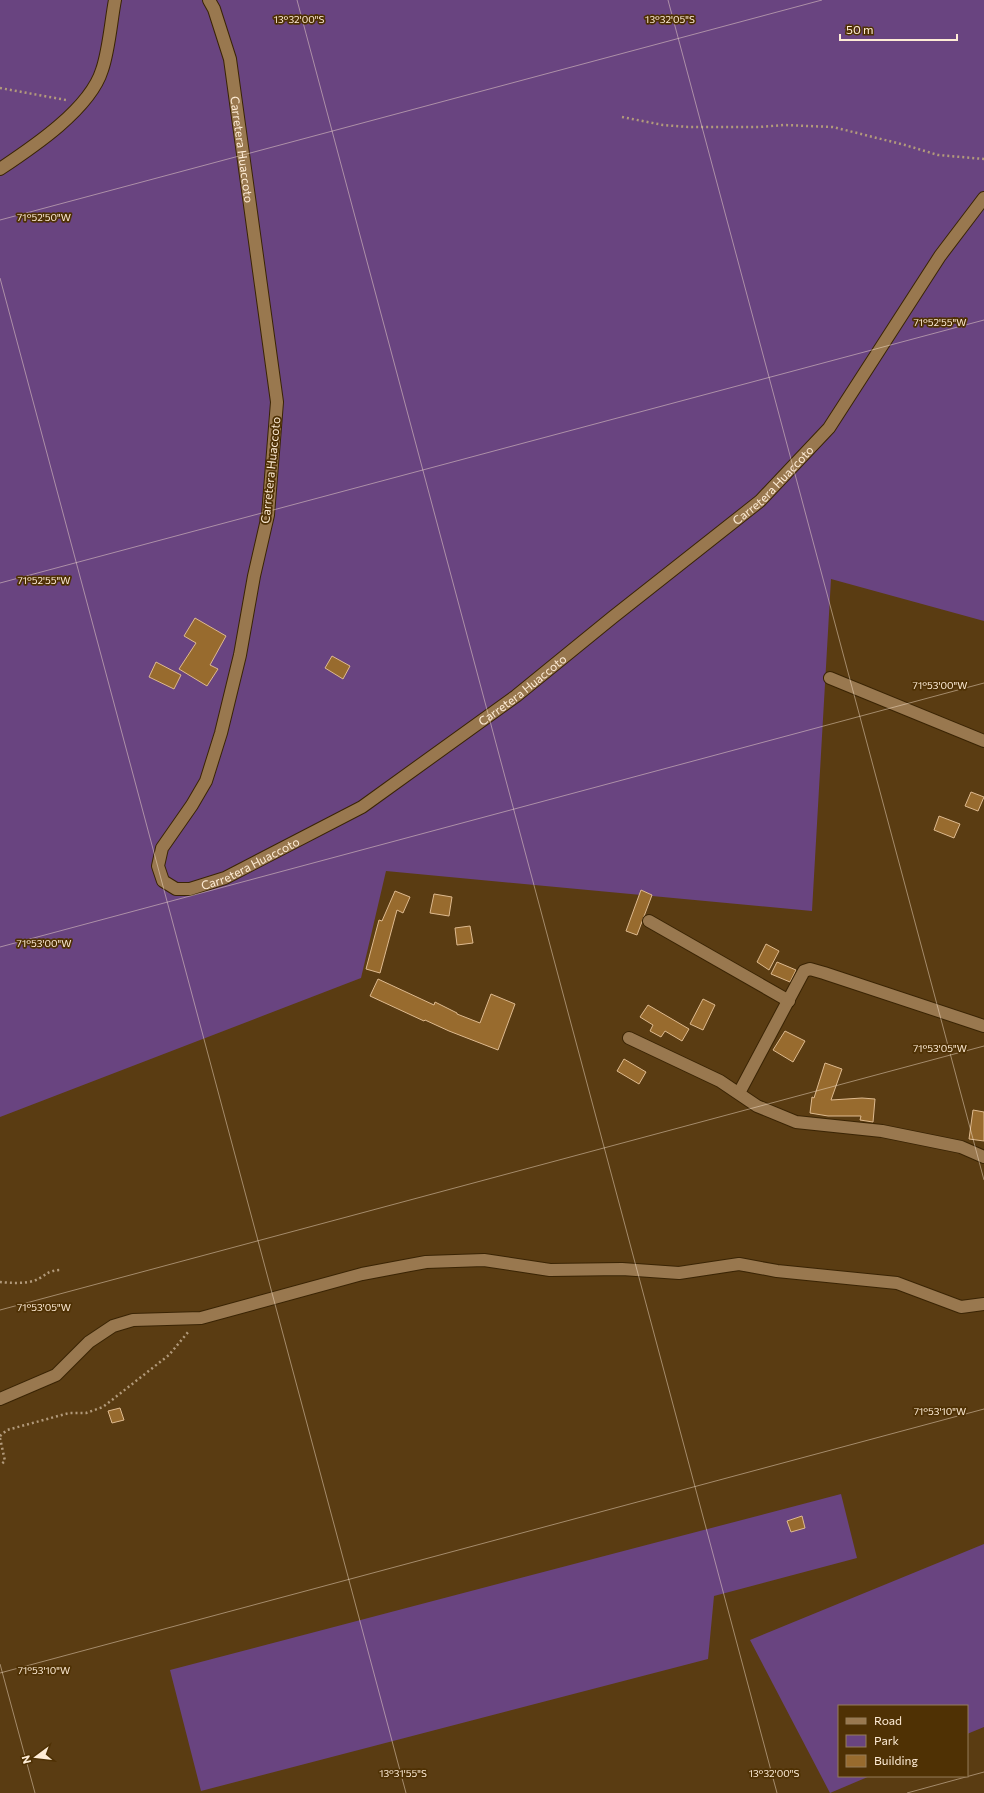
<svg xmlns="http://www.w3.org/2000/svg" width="984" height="1793" viewBox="0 0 984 1793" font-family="Commissioner,sans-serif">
  <rect width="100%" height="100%" fill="#5a3c12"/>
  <g fill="#694480">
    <polygon points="0,0 984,0 984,621 831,579 812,911 386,871 361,978 0,1117"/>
    <polygon points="841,1494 857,1558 714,1596 708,1659 201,1791 170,1670"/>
    <polygon points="984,1544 984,1727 967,1734 967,1706 839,1706 839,1776 870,1776 830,1793 750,1640"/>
  </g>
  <g fill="#986b2e" stroke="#deba8f">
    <polygon points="195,618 226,636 210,665 218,669 207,686 179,669 196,643 184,636"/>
    <polygon points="332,656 350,666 343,679 325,668"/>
    <polygon points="156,662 181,675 174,689 149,677"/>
    <polygon points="971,792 984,797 978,811 965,806"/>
    <polygon points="939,816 960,824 954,838 934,830"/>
    <polygon points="641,890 652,895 637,935 626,931"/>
    <polygon points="395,891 410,897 403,913 397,910 380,973 366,969 379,920 382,921"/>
    <polygon points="434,894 452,897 449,916 430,913"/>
    <polygon points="470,926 473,943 457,945 455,928"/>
    <polygon points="766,944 779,951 769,970 757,962"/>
    <polygon points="777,962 796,970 790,982 771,974"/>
    <polygon points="378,979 434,1005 435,1002 457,1013 457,1014 480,1023 491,994 515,1004 498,1050 449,1031 425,1020 424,1021 370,996"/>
    <polygon points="703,999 715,1005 703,1030 690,1024"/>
    <polygon points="648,1005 689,1029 682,1041 665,1031 661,1037 650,1031 653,1025 640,1017"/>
    <polygon points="785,1031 805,1041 793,1062 773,1050"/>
    <polygon points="624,1059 646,1072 639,1084 617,1071"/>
    <polygon points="825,1063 842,1069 831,1100 862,1098 875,1099 873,1122 860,1120 861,1116 828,1116 810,1113 812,1097 814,1098"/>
    <polygon points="973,1110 984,1112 984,1141 969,1139"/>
    <polygon points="120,1408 124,1420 112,1423 108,1411"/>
    <polygon points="802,1516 805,1528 791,1532 787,1521"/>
  </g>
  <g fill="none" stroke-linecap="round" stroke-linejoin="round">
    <g stroke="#3a2404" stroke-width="14">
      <g id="street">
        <polyline points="830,678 984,741"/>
        <polyline points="649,921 789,1001"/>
        <polyline points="629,1038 720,1081 757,1106 796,1122 882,1131 961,1147 984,1157"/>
        <polyline points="739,1093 804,971 810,969 824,973 984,1026"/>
        <polyline points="0,1399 56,1375 89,1342 113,1326 133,1320 201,1318 362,1274 426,1262 484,1260 550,1270 622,1269 679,1273 739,1264 777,1271 897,1283 961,1307 984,1304"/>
      </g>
    </g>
    <g stroke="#3a2404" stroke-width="14">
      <g id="secondary">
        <path id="s1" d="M209,0L214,9L230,59L277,402L268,515L254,576L240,655L221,733L206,781L192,805L162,848L158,866L163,881L176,889H190L225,878L362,807L516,696L613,617L760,501L829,428L940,256L984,198"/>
        <path d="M0,169C33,147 90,109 102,70C109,50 111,21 115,0"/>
      </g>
    </g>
    <g stroke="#b29a7b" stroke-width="2.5" stroke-dasharray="2 3" stroke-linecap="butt">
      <polyline points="0,88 66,100"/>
      <polyline points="622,117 663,125 688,127 759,127 784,125 833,127 905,145 938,155 984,159"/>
      <path d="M0,1282C10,1283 26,1284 36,1280C47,1275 46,1271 60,1270"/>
      <polyline points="0,1436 7,1430 69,1413 86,1413 103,1407 169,1355 189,1331"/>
      <polyline points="0,1438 5,1461 0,1465"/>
    </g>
    <use href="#street" stroke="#99784f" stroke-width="12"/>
    <use href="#secondary" stroke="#99784f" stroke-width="12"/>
  </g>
  <path fill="none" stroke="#feecd6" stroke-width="1" stroke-opacity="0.45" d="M297,0L777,1793M668,0L984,1180M0,220L822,0M0,278L406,1793M0,583L984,320M0,947L984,683M0,1310L984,1046M0,1664L35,1793M0,1673L984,1409M907,1793L984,1772"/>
  <g text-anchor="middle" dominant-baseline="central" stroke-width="3.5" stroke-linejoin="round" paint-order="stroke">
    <g font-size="12" fill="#feecd6" stroke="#4f3104">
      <text stroke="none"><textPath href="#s1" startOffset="154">Carretera Huaccoto</textPath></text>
      <text transform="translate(270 470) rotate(-84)">Carretera Huaccoto</text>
      <text stroke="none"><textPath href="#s1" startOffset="1653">Carretera Huaccoto</textPath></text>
      <text stroke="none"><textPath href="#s1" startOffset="1329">Carretera Huaccoto</textPath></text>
      <text stroke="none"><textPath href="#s1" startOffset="1005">Carretera Huaccoto</textPath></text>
    </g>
  </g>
  <g font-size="10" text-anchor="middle" fill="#feecd6" stroke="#4f3104" stroke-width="3.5" stroke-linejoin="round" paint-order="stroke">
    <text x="299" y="23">13°32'00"S</text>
    <text x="670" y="23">13°32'05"S</text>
    <text x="44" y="221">71°52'50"W</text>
    <text x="940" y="326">71°52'55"W</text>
    <text x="44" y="584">71°52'55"W</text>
    <text x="940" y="689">71°53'00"W</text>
    <text x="44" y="947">71°53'00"W</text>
    <text x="940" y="1052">71°53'05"W</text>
    <text x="44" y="1311">71°53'05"W</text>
    <text x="940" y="1415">71°53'10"W</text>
    <text x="44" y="1674">71°53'10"W</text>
    <text x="403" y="1777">13°31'55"S</text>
    <text x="774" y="1777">13°32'00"S</text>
  </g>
  <rect x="838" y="1705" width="130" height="72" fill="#4f3104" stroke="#957c58"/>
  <rect x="846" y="1718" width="20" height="6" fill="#99784f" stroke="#957c58"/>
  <text x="874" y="1725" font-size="12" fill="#feecd6">Road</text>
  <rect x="846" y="1735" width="20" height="12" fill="#694480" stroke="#957c58"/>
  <text x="874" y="1745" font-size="12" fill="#feecd6">Park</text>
  <rect x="846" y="1755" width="20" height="12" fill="#986b2e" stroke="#957c58"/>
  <text x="874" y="1765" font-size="12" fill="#feecd6">Building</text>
  <g transform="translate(36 1757) rotate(255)" stroke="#4f3104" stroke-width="3" paint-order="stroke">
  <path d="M0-3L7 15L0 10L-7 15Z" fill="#feecd6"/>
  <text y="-6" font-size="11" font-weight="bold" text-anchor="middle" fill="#feecd6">N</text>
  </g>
  <path d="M840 34v6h117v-6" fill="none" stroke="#feecd6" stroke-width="2"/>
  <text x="846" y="34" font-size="12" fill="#feecd6" stroke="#4f3104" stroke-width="3" paint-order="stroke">50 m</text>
</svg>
